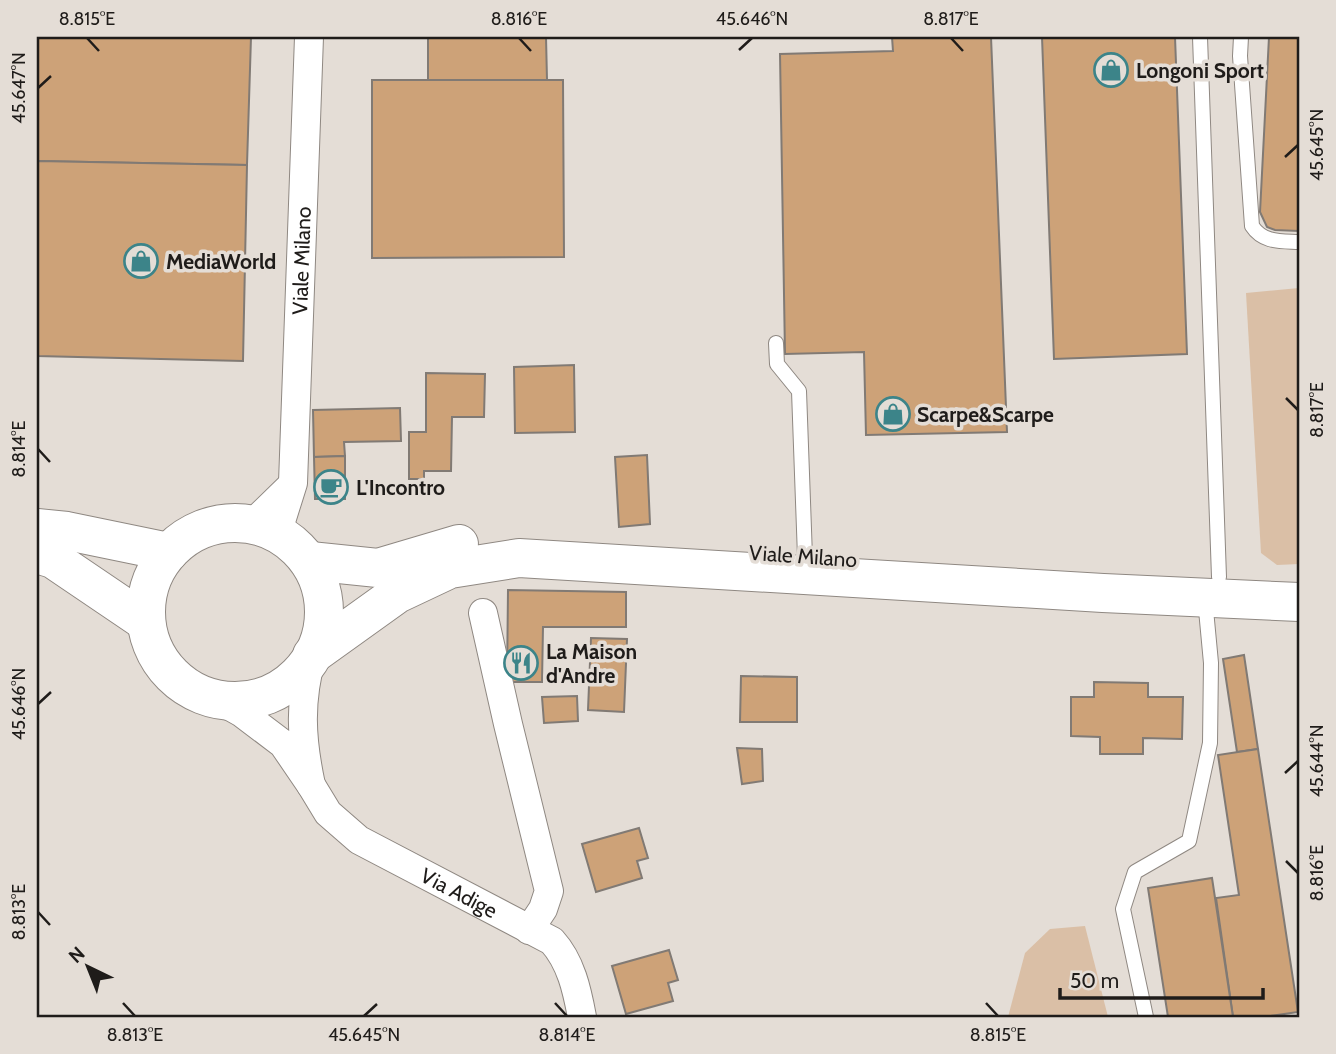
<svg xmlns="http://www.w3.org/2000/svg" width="1336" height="1054" viewBox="0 0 1336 1054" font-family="Cabin,sans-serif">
  <rect width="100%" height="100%" fill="#e4ddd6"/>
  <g fill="#dabfa6">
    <polygon points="1299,288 1299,564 1277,565 1261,553 1246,293"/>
    <polygon points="1085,926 1108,1017 1008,1017 1025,953 1050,929"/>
  </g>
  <g fill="#cda278" stroke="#817a74" stroke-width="2">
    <polygon points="37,37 251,37 247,165 37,161"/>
    <polygon points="428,37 546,37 547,80 428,80"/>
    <polygon points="892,37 991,37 1007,432 866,435 864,352 785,354 780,54 893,51"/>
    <polygon points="1042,37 1175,37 1187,354 1054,359"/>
    <polygon points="1269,37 1299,37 1299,231 1275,230 1267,227 1260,212"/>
    <polygon points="372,80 563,80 564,257 372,258"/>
    <polygon points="37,161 247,165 243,361 37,356"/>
    <polygon points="574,365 575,432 515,433 514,367"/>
    <polygon points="426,373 485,374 484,417 452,417 451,471 424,471 424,479 409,479 409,432 426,432"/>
    <polygon points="400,408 401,441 344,442 345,456 314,457 313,410"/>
    <polygon points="647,455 650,524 619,527 615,457"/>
    <polygon points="345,456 345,499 315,499 314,457"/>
    <polygon points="508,590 626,592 626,627 543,627 542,682 507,682"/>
    <polygon points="591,638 627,639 624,712 588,710"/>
    <polygon points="1244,655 1258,749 1237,752 1223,659"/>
    <polygon points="741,676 797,677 797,722 740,722"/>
    <polygon points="1094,682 1148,683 1148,697 1183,697 1182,739 1143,738 1143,754 1100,754 1100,737 1071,736 1071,697 1094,697"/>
    <polygon points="577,696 578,721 544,723 542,697"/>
    <polygon points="737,748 762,749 763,781 742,784"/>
    <polygon points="1258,749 1298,1012 1264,1017 1233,1017 1216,898 1239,895 1218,755"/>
    <polygon points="639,828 648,858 637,861 642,878 596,892 582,844"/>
    <polygon points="1212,878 1233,1017 1168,1017 1148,888"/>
    <polygon points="669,950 678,980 668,983 673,1001 626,1014 612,966"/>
  </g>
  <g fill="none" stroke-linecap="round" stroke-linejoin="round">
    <g stroke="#8f8882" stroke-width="16">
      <g id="lane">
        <polyline points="1200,37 1219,577"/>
        <path d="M1241,37L1240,56L1252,226C1263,243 1281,241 1299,242"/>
        <polyline points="776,343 777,364 799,391 805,557"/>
        <polyline points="1146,1017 1123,909 1135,872 1189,841 1210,743 1211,663 1205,599"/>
      </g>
    </g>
    <g stroke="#8f8882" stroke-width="30">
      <g id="street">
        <polyline points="252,524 289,488"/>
        <path id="s1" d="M277,534L293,483L309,37"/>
        <polyline points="483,613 508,724 549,891 543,909 529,930"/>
        <path d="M217,699L242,713L283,744L311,785C301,738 299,702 312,655"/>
        <path id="s2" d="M311,785L328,813L359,840L552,941C571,962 577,990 582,1017"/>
      </g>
    </g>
    <g stroke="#8f8882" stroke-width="40">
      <g id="primary">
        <circle cx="235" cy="612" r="89"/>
        <polyline points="37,528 67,531 169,552"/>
        <polyline points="37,554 53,559 146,622"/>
        <polyline points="310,561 378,568 459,544"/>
        <polyline points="312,655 397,594 450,569 519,558 1103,593 1299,602"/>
      </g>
    </g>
    <use href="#lane" stroke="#fff" stroke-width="14"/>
    <use href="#street" stroke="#fff" stroke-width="28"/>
    <use href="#primary" stroke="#fff" stroke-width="38"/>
  </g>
  <path fill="none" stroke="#1f1c1a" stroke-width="2.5" d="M87,38L99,51M519,38L531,51M951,38L963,51M739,50L752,38M38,88L51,76M1285,157L1298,145M1286,398L1298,410M38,449L50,462M38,704L51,692M1285,773L1298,761M1286,861L1298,873M38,912L50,925M123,1003L135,1016M555,1003L567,1016M986,1003L998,1016M364,1016L377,1004"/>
  <defs>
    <g id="shop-ring" transform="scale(1.75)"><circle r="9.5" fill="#e4ddd6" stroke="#3c8489" stroke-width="1.5"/><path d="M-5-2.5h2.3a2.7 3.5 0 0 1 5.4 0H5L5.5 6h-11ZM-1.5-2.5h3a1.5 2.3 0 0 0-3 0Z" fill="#3c8489"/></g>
    <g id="cafe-ring" transform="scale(1.75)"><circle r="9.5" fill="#e4ddd6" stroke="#3c8489" stroke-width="1.5"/><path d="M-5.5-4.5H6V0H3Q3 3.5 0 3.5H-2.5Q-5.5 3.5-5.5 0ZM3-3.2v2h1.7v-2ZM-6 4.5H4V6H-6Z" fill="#3c8489"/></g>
    <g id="restaurant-ring" transform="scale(1.75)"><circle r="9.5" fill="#e4ddd6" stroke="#3c8489" stroke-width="1.5"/><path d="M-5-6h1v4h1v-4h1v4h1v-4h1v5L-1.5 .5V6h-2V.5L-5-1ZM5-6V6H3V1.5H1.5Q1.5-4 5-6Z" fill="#3c8489"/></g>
  </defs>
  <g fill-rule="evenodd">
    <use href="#shop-ring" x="1111" y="70"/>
    <use href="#shop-ring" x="141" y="261"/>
    <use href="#shop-ring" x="893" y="414"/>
    <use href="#cafe-ring" x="331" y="487"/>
    <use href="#restaurant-ring" x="521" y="663"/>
  </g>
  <g text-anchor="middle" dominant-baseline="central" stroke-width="7" stroke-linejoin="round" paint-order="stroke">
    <g font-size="21" font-weight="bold" fill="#1f1c1a" stroke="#e4ddd6" text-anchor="start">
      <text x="1136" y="70">Longoni Sport</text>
      <text x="166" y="261">MediaWorld</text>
      <text x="917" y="414">Scarpe&amp;Scarpe</text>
      <text x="356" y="487">L'Incontro</text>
      <text x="546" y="651">La Maison<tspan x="546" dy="24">d'Andre</tspan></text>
    </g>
    <g font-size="21" fill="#1f1c1a" stroke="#e4ddd6">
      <text stroke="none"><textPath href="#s1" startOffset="276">Viale Milano</textPath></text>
      <text transform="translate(803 556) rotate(4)">Viale Milano</text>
      <text stroke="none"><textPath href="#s2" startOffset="187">Via Adige</textPath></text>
    </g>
  </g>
  <rect width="1336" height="1054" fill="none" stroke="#e4ddd6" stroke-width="77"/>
  <g transform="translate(88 967) rotate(317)" stroke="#e4ddd6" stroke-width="5" paint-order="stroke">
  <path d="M0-5L12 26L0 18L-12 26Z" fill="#1f1c1a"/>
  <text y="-10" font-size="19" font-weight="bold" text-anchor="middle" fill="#1f1c1a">N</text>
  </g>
  <path d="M1060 988v10h203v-10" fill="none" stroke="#1f1c1a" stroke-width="3.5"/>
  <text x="1070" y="988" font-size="21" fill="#1f1c1a" stroke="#e4ddd6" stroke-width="5" paint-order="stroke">50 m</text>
  <rect x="38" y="38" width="1260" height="978" fill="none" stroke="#1f1c1a" stroke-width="2.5"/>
  <g font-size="18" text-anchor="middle" fill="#1f1c1a">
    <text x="87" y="25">8.815°E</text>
    <text x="519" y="25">8.816°E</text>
    <text x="752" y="25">45.646°N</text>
    <text x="951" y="25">8.817°E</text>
    <text transform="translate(19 88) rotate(-90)" y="6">45.647°N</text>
    <text transform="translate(1317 145) rotate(-90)" y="6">45.645°N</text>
    <text transform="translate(1317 410) rotate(-90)" y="6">8.817°E</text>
    <text transform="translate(19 449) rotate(-90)" y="6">8.814°E</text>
    <text transform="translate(19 704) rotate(-90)" y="6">45.646°N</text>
    <text transform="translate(1317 761) rotate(-90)" y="6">45.644°N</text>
    <text transform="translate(1317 873) rotate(-90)" y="6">8.816°E</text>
    <text transform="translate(19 912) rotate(-90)" y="6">8.813°E</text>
    <text x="135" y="1041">8.813°E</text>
    <text x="364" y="1041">45.645°N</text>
    <text x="567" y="1041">8.814°E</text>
    <text x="998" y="1041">8.815°E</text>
  </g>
</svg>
